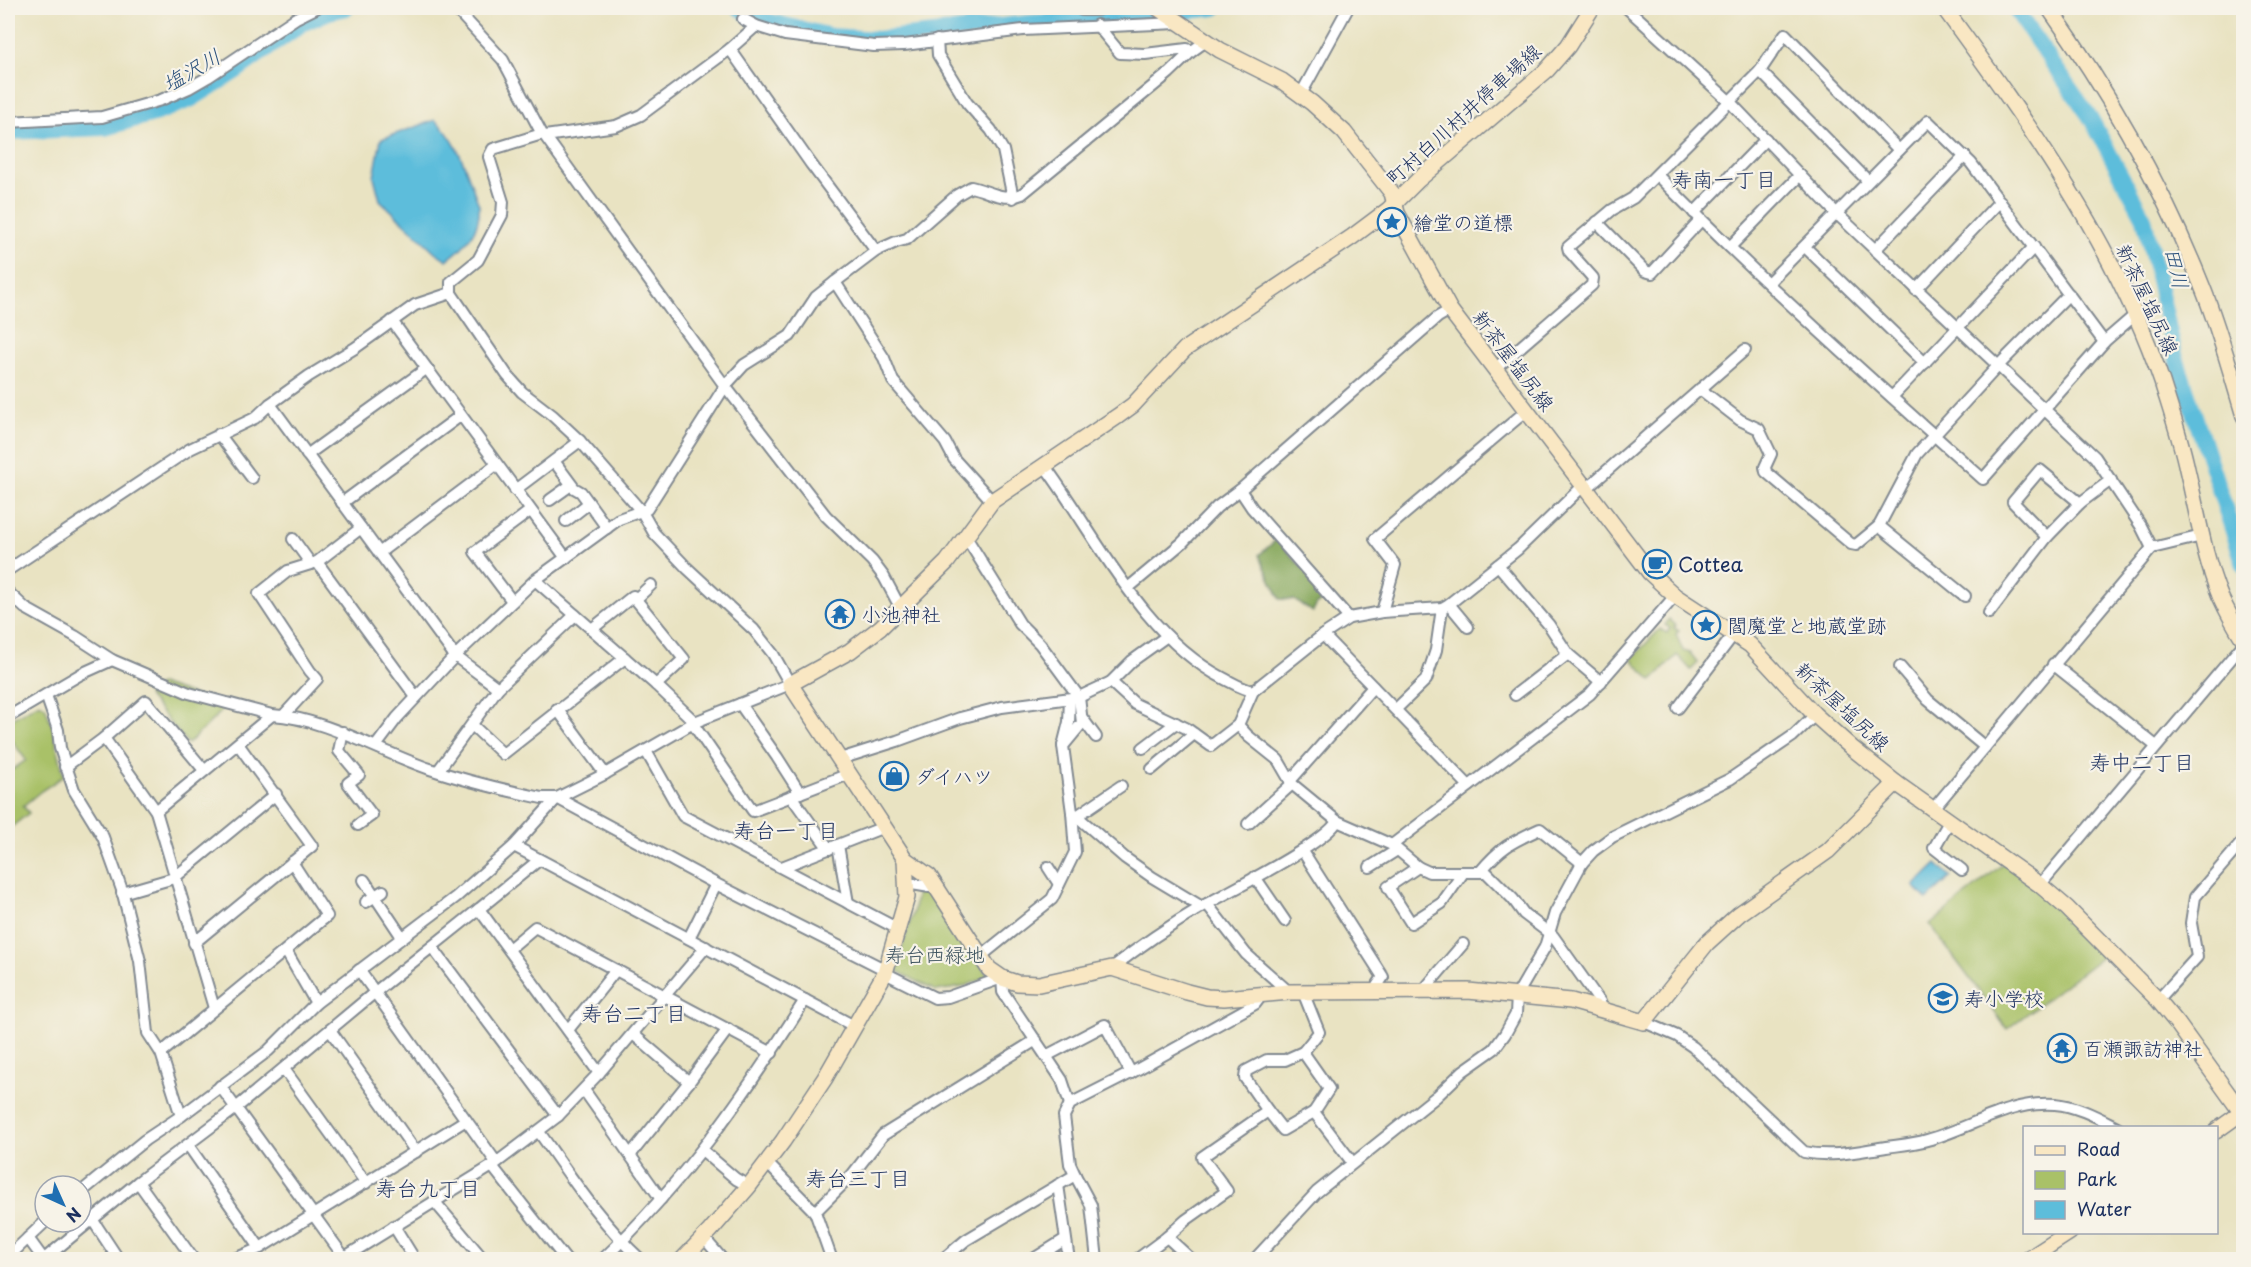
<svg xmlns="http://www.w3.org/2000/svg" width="2251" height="1267" viewBox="0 0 2251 1267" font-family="'Playpen Sans','Klee One',sans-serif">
  <rect width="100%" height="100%" fill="#f7f3e8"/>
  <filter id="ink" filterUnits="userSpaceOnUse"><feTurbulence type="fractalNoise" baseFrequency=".0167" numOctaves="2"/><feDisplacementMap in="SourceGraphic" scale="12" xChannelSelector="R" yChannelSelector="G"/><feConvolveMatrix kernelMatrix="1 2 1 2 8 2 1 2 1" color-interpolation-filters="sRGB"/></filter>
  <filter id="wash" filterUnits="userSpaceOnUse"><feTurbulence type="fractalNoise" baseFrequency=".008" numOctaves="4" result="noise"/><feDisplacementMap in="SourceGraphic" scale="24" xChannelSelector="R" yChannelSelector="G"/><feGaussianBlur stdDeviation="1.35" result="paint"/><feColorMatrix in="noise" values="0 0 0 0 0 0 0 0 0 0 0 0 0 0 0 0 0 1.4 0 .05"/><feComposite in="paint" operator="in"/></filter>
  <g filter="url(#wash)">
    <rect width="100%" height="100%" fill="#e9e3c2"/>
    <g fill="#a9c167" stroke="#627862" stroke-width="1.5">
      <polygon points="1669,620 1676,625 1674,628 1679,631 1676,634 1683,651 1690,653 1698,663 1691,670 1677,655 1652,681 1628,655 1631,652 1635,655 1660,629 1667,633 1670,628 1665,625"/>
      <polygon points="160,684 227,706 188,744 147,695"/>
      <polygon points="39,703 45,706 53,729 64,776 41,791 23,806 29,813 8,830 8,773 26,760 8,735 8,721"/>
      <polygon points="2004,863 2056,904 2102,952 2102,957 2007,1029 1930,925"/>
      <polygon points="917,891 926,892 936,898 989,977 962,987 936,991 895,970 914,909"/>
    </g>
    <polygon fill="#86a75c" stroke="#506b5d" stroke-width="1.5" points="1277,539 1327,596 1317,604 1313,612 1294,600 1280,599 1259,555"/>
    <g fill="#5dbddb" stroke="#3c769c" stroke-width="1.5">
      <path d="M435,120C460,141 467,175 479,205C481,230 466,246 447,260L435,252L380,200L374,177L381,139Z"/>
      <polygon points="1937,864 1951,877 1927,900 1914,886"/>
    </g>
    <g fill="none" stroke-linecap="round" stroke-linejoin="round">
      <g stroke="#5dbddb" stroke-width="16">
        <polyline points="739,8 755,18 831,36 877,39 1027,23 1152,15 1215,8"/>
        <polyline points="2014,8 2090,117 2144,218 2175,355 2244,565"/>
        <polyline points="8,132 105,128 157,113 192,99 235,72 302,24 329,12 347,8"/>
      </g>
    </g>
  </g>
  <g filter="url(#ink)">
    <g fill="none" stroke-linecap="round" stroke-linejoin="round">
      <g stroke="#828990" stroke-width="14">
        <g id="street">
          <polyline points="1627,8 1729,101 1836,213 2095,457 2141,526 2152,548 2202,536"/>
          <polyline points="743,19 756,26 785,35 874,46 904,45 1023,30 1178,23"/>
          <polyline points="1097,25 1120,53 1145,54 1187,49 1192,51"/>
          <polyline points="937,40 938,55 967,103 991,130 1003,150 1013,198"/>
          <polyline points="730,49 756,26"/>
          <polyline points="1760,71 1868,181"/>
          <polyline points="1301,94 1348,8"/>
          <polyline points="8,122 102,117 161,100 189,88 208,77 296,18 316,8"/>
          <path d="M1657,175C1761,281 1872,380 1983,479L2105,341L2135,315"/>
          <polyline points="1694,213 1766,139"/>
          <polyline points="1597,222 1645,271 1652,273 1701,220"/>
          <polyline points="1730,247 1800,175"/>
          <polyline points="1805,247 1925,363"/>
          <polyline points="1875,250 1965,156"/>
          <polyline points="876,251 811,164 730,49 641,115 616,126 545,136 725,386 826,516 872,561 884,577 900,607"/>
          <polyline points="835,282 884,358 893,381 945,442 954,459 992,501"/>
          <polyline points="1768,283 1928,121 1971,163 2104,342"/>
          <polyline points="1916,290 2000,201"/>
          <polyline points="392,321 566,558"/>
          <polyline points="1495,369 1592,285 1593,278 1569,251 1568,247 1612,210 1633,198 1760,71 1785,34 1899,150"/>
          <polyline points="1700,389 1740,420 1759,429 1771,454 1765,467 1766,472 1851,544 1856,545 1879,526 1917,454 1998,366 2069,294"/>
          <polyline points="1892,397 2034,247"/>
          <polyline points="270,404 455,656 498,688"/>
          <polyline points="219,434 252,478"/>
          <polyline points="307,455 426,369"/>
          <polyline points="554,461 574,488 581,492 607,528"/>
          <path d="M1044,465C1097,536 1142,636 1223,678C1233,683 1242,689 1253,691"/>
          <polyline points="1586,489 1745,350"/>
          <polyline points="515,490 580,441"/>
          <polyline points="1240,490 1252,508 1349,618"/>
          <polyline points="550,500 571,485"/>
          <polyline points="342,503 460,416"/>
          <polyline points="566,521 589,503"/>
          <polyline points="1879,526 1965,596"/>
          <polyline points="361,528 317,562 416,697"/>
          <polyline points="966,537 1020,624 1040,644 1079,697 1082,723 1063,746 1072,812 1075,852 1052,899 981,956"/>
          <polyline points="2047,537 2013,502 2040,470 2080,503"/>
          <polyline points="293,539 311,564"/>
          <polyline points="379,553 496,465"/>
          <polyline points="1498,565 1549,625 1568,654 1601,682"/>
          <polyline points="8,570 190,449 255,418 270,404 309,376 355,348 415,305 451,293"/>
          <polyline points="535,580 656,685 695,722"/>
          <polyline points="1128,588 1182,543 1217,507 1240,490 1438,317 1450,310"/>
          <path d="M8,592L25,608L75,636L112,660L189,693L272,715C325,718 380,752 430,769C466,781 504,790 542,798H557L605,774L695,722L790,684L773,654L754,630L687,568L654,533L642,512L580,441L552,415L522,392L507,375L451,293V282L478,260L502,215L503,202L489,157L493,149L542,134L503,60L455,8"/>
          <polyline points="636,599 651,585"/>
          <polyline points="512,601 475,552 530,511"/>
          <polyline points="1449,604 1468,627"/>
          <polyline points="1382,612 1395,565 1375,539 1526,411"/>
          <polyline points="1989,613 2047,537 2080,503 2111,480"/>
          <polyline points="592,629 633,596 684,659 656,685"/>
          <polyline points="1323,635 1469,786"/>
          <polyline points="2053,664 2156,746"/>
          <polyline points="1900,667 1928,700 1985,747"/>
          <polyline points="1111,682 1135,704 1186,728 1211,746 1238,725 1253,691 1323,635 1349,618 1382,612 1442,608 1449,604 1518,549 1583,486"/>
          <polyline points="46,695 58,730 60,748 74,790 103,837 122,890 140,961 148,1033 161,1053 181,1116"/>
          <polyline points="1515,695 1568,654"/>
          <polyline points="740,704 777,757 800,793"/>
          <polyline points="1678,708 1734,634"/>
          <polyline points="557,709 605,774"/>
          <polyline points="1396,709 1426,680 1436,650 1442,608"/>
          <polyline points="284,715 317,679 310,671 259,594 288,571 317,562"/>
          <polyline points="8,717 81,674 112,660"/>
          <polyline points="1082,718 1096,737"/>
          <polyline points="693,724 753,811 849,774"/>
          <polyline points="472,725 503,754 625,658"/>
          <polyline points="1238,725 1248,736 1278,760 1292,784 1337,821 1392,845 1418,867 1429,872 1486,872 1513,899 1524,914 1553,936 1600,1002 1603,1012"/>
          <polyline points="343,732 339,751 359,775 348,783 372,815 358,825"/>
          <polyline points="104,738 156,811 214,1008"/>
          <path d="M376,746L397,718L455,656L535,580L619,519L647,509L725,386L744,365L790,336L816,297L835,282L876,251L896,242L907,239L957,195L971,187C989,191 1004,202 1022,194L1169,73L1192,51L1206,41"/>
          <polyline points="1063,746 1069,722 1070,699"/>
          <polyline points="1143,748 1176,723"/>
          <polyline points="646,751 683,816 898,929"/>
          <polyline points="840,759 897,741 960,718 1002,707 1079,697 1111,682 1132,661 1167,636"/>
          <polyline points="65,767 104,738 146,701 204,770"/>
          <polyline points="1152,769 1194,734"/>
          <polyline points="438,771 498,688 575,615"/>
          <polyline points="1290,781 1373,687"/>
          <polyline points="791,796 829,849"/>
          <polyline points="557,798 716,884 886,970"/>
          <polyline points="1934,808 2152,548"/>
          <polyline points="156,811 272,715"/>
          <polyline points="1072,812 1125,858 1152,877 1202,907"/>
          <polyline points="1077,816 1121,786"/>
          <polyline points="1950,820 1934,848 1962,870"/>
          <polyline points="1248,824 1292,784"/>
          <polyline points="838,845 848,903"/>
          <polyline points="1392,845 1590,694 1675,596"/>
          <polyline points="514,846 854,1026"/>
          <polyline points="1302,850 1383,977 1373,992"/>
          <polyline points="782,867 884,827"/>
          <polyline points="1048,867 1059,884"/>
          <polyline points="1370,867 1397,850"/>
          <polyline points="1418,867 1388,887 1411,923 1442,903 1463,873"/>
          <path d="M1480,872C1500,848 1511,842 1540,829L1582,863"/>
          <polyline points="1255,877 1285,921"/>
          <polyline points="364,880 402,937"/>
          <polyline points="906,883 936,888"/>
          <polyline points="2040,885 2241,647"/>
          <polyline points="122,893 174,878 276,794"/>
          <polyline points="366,902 383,891"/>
          <polyline points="1207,904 1246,954 1289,992"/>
          <polyline points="479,909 539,860"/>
          <polyline points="689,938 716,884"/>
          <polyline points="194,943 312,846 238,744"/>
          <polyline points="432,947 558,1116"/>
          <polyline points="509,949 535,927 772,1053"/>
          <polyline points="286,951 316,1003"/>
          <path d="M1112,968C1141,945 1171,925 1203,906C1228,892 1328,842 1337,821"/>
          <polyline points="359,970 496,1162"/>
          <polyline points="885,973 935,998 948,997 1002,978 1003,992 1062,1080 1070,1104"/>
          <polyline points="1422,992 1463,944"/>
          <polyline points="2158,1000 2197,957 2191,923 2195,897 2244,840"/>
          <path d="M1644,1022L1677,1036L1693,1047L1804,1152C1832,1158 1859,1151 1886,1147C1900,1145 1914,1144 1927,1140C1969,1129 2010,1100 2055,1104C2078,1106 2099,1118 2119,1128"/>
          <polyline points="330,1030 416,1152"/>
          <polyline points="568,1030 616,970"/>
          <polyline points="633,1034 689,1082"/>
          <polyline points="161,1053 327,916 292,862"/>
          <polyline points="1046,1056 1105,1025 1131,1073"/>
          <polyline points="284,1069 366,1183"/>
          <polyline points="220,1086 344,1257"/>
          <polyline points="584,1090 661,1199"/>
          <polyline points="1268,1111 1245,1078 1246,1071 1267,1060 1285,1060 1303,1052"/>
          <polyline points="1314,1112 1352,1162"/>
          <path d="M539,1132C571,1177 600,1222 641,1260"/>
          <polyline points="188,1145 260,1248"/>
          <polyline points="702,1150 736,1179 749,1186"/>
          <polyline points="631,1154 689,1082 728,1029"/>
          <polyline points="767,1163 815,1212 852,1175 883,1135 1036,1040"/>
          <polyline points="492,1166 566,1260"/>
          <polyline points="1075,1175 1091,1205 1097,1260"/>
          <polyline points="138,1182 194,1260"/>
          <polyline points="1058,1185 1069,1260"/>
          <polyline points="81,1192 145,1140 181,1116 268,1051 316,1003 456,897 514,846 557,798"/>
          <polyline points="434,1201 484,1260"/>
          <polyline points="815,1212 832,1260"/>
          <polyline points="92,1219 119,1260"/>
          <polyline points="394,1226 415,1260"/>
          <polyline points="1167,1237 1192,1260"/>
          <polyline points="28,1238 44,1260"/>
          <polyline points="704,1238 723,1260"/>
          <polyline points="8,1257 45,1222"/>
          <polyline points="43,1260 138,1182 236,1108 374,993 479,909 599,1073"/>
          <polyline points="232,1260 260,1248 466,1120"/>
          <polyline points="340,1260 492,1166 558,1116 599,1073 706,947"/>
          <path d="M602,1260C683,1184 746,1093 805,1000"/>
          <polyline points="942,1260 966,1240 1075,1175 1070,1164 1064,1116 1070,1104 1131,1073 1255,1004 1261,996"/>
          <polyline points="1032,1260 1064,1240"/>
          <polyline points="1136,1260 1167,1237 1186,1220 1227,1191 1202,1157 1268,1111 1283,1130 1314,1112 1329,1089 1303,1052 1319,1032 1303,992"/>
          <polyline points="1254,1260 1317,1192 1437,1096 1463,1071 1494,1049 1505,1034 1516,1014 1517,995 1545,947 1555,913 1582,863 1593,851 1612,837 1730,779 1793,736 1815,715"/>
        </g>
      </g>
      <g stroke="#828990" stroke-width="18">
        <g id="secondary">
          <polyline points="1082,8 1097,8"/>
          <polyline points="1158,8 1220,50 1282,81 1312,103 1344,132 1392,193 1397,213 1450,310 1650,573 1675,596 1750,645 1815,715 1852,748 1896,783 2040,885 2067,908 2158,1000 2177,1023 2244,1116"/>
          <polyline points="1592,8 1568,46 1547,70 1418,180 1388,210 1352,237 1185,349 1133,405 1118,416 992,501 947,562 880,628 850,651 790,684 905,859 929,876 989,969 1002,978 1017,983 1039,984 1112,968 1187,992 1207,997 1224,998 1289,992 1468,991 1571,1001 1644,1022 1707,943 1739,914 1828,851 1896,783"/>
          <path d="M1944,8C2029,124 2115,244 2162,382C2171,411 2181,440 2187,469C2197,511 2204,557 2220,596C2227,611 2235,626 2244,640"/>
          <path d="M2049,8C2110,94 2163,188 2202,286C2219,328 2231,373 2244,416"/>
          <polyline points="2216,1131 2244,1111"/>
          <polyline points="682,1260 710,1231 749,1186 783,1141 825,1078 885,973 907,897 905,859"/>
          <polyline points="2027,1260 2070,1232"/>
        </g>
      </g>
      <use href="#street" stroke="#fff" stroke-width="10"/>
      <use href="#secondary" stroke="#f9e7c3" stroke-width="15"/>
    </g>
  </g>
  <defs>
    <g id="sight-ring" transform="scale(1.5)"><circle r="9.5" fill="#f7f3e8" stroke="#1f6fb2" stroke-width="1.5"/><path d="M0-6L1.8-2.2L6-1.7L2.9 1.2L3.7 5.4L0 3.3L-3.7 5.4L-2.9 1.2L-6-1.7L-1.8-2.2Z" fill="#1f6fb2"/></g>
    <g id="cafe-ring" transform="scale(1.5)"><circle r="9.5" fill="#f7f3e8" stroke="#1f6fb2" stroke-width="1.5"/><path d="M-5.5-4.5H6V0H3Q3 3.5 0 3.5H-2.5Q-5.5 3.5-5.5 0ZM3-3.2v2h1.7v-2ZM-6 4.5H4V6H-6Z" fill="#1f6fb2"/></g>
    <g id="temple-ring" transform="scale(1.5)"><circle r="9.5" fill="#f7f3e8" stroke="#1f6fb2" stroke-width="1.5"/><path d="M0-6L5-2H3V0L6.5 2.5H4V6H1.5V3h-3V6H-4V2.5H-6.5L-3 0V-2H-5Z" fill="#1f6fb2"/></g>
    <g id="shop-ring" transform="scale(1.5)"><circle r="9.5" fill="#f7f3e8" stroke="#1f6fb2" stroke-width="1.5"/><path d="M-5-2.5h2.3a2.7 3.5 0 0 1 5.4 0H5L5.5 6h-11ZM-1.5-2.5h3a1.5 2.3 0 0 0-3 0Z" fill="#1f6fb2"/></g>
    <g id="school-ring" transform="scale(1.5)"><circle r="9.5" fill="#f7f3e8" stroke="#1f6fb2" stroke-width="1.5"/><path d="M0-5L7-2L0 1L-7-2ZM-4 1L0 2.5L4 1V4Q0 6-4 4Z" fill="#1f6fb2"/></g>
  </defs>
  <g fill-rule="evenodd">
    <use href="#sight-ring" x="1392" y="222"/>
    <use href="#cafe-ring" x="1657" y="564"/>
    <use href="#temple-ring" x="840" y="614"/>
    <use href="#sight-ring" x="1706" y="625"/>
    <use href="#shop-ring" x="894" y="776"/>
    <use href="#school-ring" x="1943" y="998"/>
    <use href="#temple-ring" x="2062" y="1048"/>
  </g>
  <g text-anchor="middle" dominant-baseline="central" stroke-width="4.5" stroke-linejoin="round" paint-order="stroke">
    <g font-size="20" fill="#1b2f5e" stroke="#f7f3e8">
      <text transform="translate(1463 114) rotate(-42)">町村白川村井停車場線</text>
      <text transform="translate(2148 299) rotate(65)">新茶屋塩尻線</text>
      <text transform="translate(1514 360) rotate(53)">新茶屋塩尻線</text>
      <text transform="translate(1843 706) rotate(43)">新茶屋塩尻線</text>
    </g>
    <g font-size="20" fill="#1b2f5e" stroke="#f7f3e8" text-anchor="start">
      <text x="1413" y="222">繪堂の道標</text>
      <text x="1678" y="564">Cottea</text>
      <text x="861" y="614">小池神社</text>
      <text x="1727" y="625">閻魔堂と地蔵堂跡</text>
      <text x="915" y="776">ダイハツ</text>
      <text x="1964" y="998">寿小学校</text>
      <text x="2083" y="1048">百瀬諏訪神社</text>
    </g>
    <g font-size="20" fill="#3e5460" stroke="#f7f3e8">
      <text x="935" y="954">寿台西緑地</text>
    </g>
    <g font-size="21" font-style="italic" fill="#2c527d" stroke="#f7f3e8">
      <text transform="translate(191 69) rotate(-30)">塩沢川</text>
      <text transform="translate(2178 268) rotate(77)">田川</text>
    </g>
    <g font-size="21" fill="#1b2f5e" stroke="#f7f3e8">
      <text x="1724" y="178">寿南一丁目</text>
      <text x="2142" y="761">寿中二丁目</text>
      <text x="786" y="829">寿台一丁目</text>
      <text x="634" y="1012">寿台二丁目</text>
      <text x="858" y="1177">寿台三丁目</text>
      <text x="428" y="1187">寿台九丁目</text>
    </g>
  </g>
  <rect width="2251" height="1267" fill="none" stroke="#f7f3e8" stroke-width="30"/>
  <rect x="2023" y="1126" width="195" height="108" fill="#f7f3e8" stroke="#9fa5b1" stroke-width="1.5"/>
  <rect x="2035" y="1146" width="30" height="9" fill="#f9e7c3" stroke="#9fa5b1" stroke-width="1.5"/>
  <text x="2077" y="1156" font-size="18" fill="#1b2f5e">Road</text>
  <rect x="2035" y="1171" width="30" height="18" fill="#a9c167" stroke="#9fa5b1" stroke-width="1.5"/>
  <text x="2077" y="1186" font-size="18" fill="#1b2f5e">Park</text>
  <rect x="2035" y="1201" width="30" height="18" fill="#5dbddb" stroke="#9fa5b1" stroke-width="1.5"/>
  <text x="2077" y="1216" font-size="18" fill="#1b2f5e">Water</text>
  <g transform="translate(63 1204) rotate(135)"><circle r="28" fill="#f7f3e8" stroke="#9fa5b1" stroke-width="1.5"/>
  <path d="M0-4.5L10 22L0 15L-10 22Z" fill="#1f6fb2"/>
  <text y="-9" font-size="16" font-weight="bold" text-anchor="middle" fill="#1b2f5e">N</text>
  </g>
</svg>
